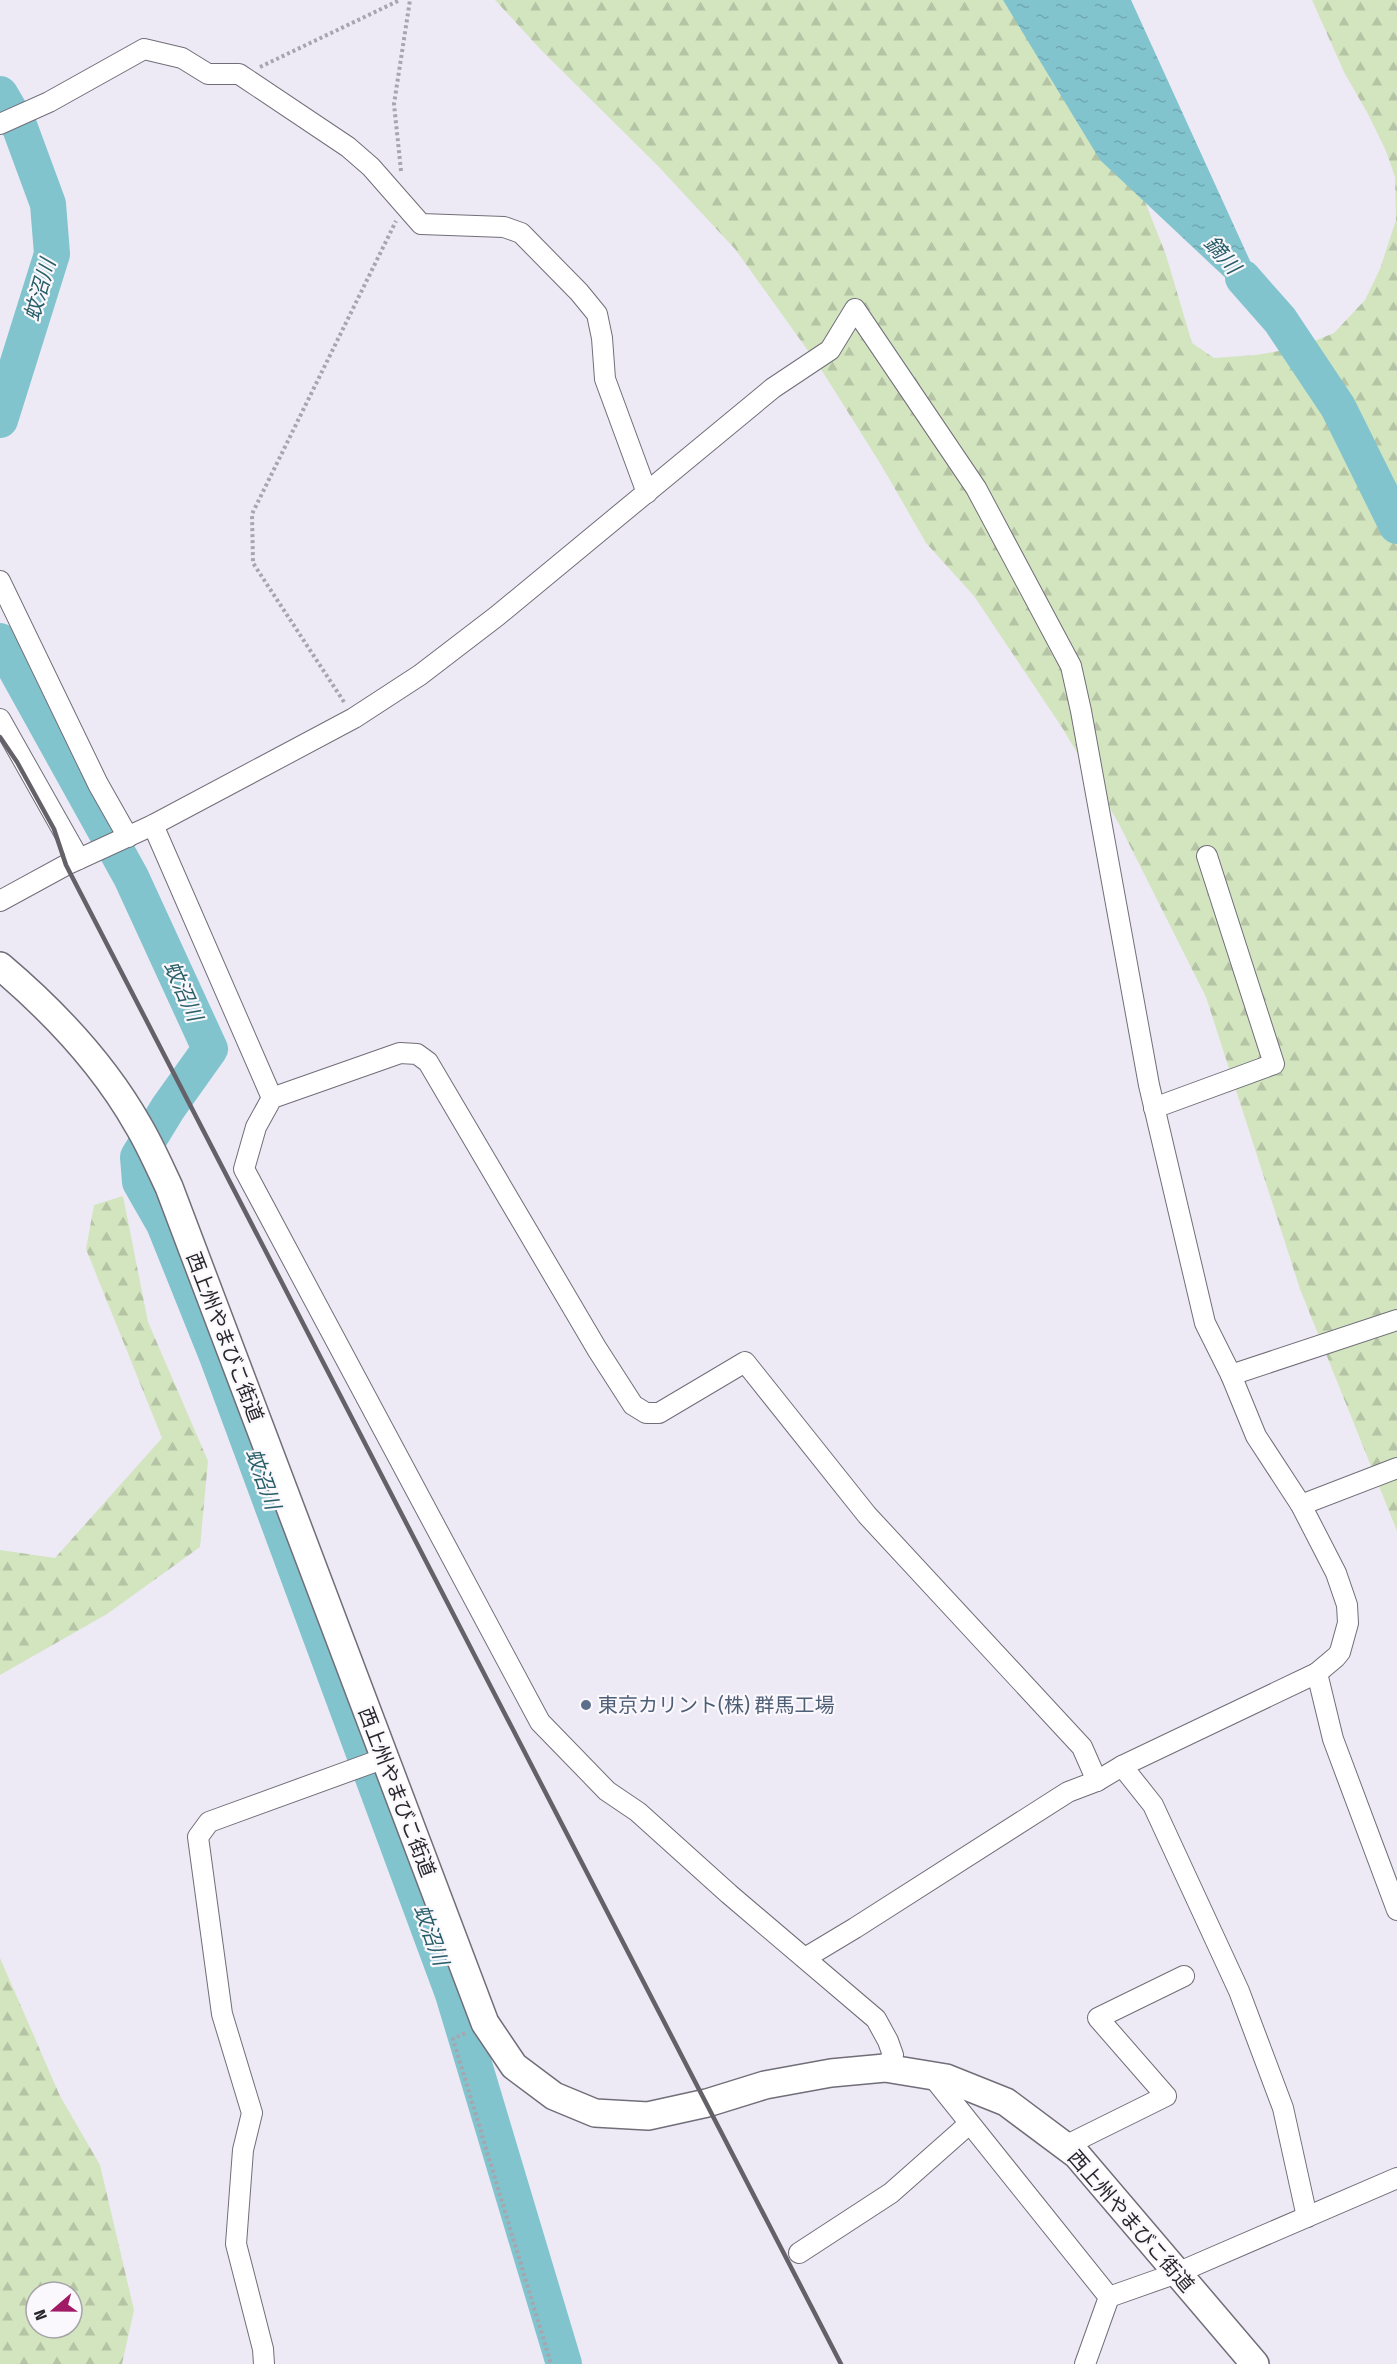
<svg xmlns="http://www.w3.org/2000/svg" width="1397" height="2364" viewBox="0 0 1397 2364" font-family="'Fira Sans Condensed','Noto Sans JP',sans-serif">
  <defs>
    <pattern id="forest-firs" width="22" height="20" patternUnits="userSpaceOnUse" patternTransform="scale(1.5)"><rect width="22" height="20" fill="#d2e5bf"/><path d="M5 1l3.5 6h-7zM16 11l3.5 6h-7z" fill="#b4c4a4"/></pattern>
    <pattern id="water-ripples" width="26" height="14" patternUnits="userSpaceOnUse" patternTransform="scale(1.5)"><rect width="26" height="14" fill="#81c4ce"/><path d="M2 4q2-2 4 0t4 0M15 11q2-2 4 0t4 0" fill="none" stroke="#6fa8b1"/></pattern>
  </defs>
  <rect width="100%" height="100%" fill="#edeaf6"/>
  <g fill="url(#forest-firs)" fill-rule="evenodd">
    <polygon points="495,0 1039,0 1144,199 1166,255 1192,343 1214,358 1256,355 1297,348 1334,333 1365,300 1380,269 1396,220 1395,177 1386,151 1368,114 1344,72 1312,0 1397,0 1397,1531 1300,1289 1206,997 1119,824 1063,729 974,596 926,543 883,468 819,366 735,249 658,166 542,51"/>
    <polygon points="123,1196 148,1322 208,1461 200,1547 107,1614 0,1675 0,1550 55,1558 162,1438 86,1249 94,1205"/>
    <path d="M0,1958L60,2096L100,2165L134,2310L122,2364H0ZM36,2292H72V2328H36Z"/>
  </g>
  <polygon fill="url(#water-ripples)" points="1003,0 1131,0 1282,331 1100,160"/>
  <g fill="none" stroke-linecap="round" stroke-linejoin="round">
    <g stroke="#81c4ce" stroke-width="36">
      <polyline points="0,94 20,128 48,204 52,254 0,420"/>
      <polyline points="1243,278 1280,320 1338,407 1397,526"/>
      <polyline points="0,641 131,877 210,1049 168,1108 138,1157 140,1182 164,1224 217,1356 453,1994 564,2364"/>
    </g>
    <g stroke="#716e79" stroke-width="22">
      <g id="minor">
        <polyline points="0,124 49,102 144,49 182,58 208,74 239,74 348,147 371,167 421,224 504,227 521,233 579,292 597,314 602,338 605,379 647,493"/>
        <polyline points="0,581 98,784 128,837"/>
        <polyline points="0,719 79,859"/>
        <polyline points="153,825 272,1098"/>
        <polyline points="0,901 66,865 153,825 354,718 420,675 497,616 773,388 830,350 855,309 976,488 1071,666 1081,711 1149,1085 1205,1323 1231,1375 1256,1436 1301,1505 1336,1573 1347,1605 1348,1623 1340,1652 1336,1657 1317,1673 1122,1766 1097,1781 1068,1792 855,1928 805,1958"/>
        <polyline points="1154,1108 1274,1064 1207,856"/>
        <polyline points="1231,1375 1397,1320"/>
        <polyline points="1301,1505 1397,1468"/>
        <polyline points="1317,1673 1333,1739 1397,1910"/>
        <polyline points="1122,1766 1153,1805 1239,1991 1283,2108 1307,2217"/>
        <polyline points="885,2068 893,2055 888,2041 876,2019 729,1894 638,1812 607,1791 540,1722 244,1169 256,1127 272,1098 400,1053 417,1054 428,1062 597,1349 633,1405 646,1413 659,1413 745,1362 867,1515 1082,1747 1097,1781"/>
        <polyline points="932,2076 1109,2297 1085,2364"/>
        <polyline points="1065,2146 1166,2096 1098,2018 1184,1976"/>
        <polyline points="799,2253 891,2193 969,2124"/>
        <polyline points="1109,2297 1177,2273 1397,2178"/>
        <polyline points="264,2364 263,2349 236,2244 243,2150 252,2113 222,2014 198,1837 209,1822 385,1758"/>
      </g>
    </g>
    <g stroke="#716e79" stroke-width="30">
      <path id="highway" d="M0,966C52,1010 104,1065 138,1125C150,1145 159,1166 169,1187L485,2023L514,2066L554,2096L595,2113L648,2116L707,2103L765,2085L831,2073L885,2068L946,2078L1006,2102L1077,2155L1255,2364"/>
    </g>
    <g stroke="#a7a5ae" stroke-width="4" stroke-dasharray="3 3" stroke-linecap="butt">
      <polyline points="260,67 400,0"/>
      <polyline points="401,171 394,104 410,0"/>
      <polyline points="344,702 253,563 252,514 396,221"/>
      <polyline points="465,2033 453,2039 551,2364"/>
    </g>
    <use href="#minor" stroke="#fff" stroke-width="20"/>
    <use href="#highway" stroke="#fff" stroke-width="27"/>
    <polyline stroke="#646268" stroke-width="4.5" points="0,737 17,762 54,829 66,865 841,2364"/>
  </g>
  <circle fill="#5c6f8a" stroke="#faf8fd" stroke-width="2" cx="586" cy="1705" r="6"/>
  <g text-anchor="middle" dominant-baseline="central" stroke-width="4.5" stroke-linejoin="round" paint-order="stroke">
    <g font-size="20" fill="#28272b" stroke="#faf8fd">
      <text transform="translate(225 1337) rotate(69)">西上州やまびこ街道</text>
      <text transform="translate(397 1792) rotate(69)">西上州やまびこ街道</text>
      <text transform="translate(1131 2221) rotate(49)">西上州やまびこ街道</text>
    </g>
    <g font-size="20" fill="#4e5e75" stroke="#faf8fd" text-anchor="start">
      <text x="598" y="1705">東京カリント(株) 群馬工場</text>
    </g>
    <g font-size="21" font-style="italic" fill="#285f68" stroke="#faf8fd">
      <text transform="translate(1222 255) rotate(49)">鏑川</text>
      <text transform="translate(40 290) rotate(-74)">蚊沼川</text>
      <text transform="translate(183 991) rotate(66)">蚊沼川</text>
      <text transform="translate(263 1479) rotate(70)">蚊沼川</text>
      <text transform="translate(431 1935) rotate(70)">蚊沼川</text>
    </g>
  </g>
  <g transform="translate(54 2310) rotate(250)"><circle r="28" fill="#faf8fd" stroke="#a6a4a9" stroke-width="1.5"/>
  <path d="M0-4.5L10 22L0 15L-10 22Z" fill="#a11a66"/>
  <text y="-9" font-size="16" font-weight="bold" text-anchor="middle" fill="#28272b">N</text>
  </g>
</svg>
